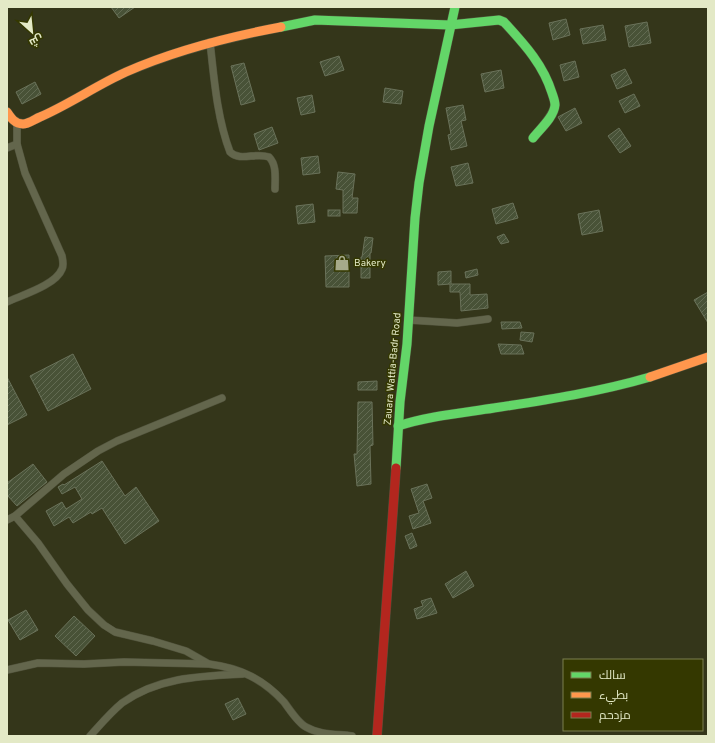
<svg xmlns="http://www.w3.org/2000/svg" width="715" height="743" viewBox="0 0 715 743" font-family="Overpass,Cairo,sans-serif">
  <defs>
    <pattern id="building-hatch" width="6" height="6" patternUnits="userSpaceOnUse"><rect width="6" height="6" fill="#485237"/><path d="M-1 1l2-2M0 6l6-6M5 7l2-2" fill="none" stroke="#626b52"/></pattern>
  </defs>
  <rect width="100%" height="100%" fill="#34361a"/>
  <g fill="url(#building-hatch)" stroke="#6a725a">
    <polygon points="111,7 135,7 119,18"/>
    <polygon points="566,19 570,35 553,40 549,23"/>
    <polygon points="647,22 651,43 629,47 625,26"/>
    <polygon points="603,25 606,40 583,44 580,29"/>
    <polygon points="339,56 344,70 325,76 320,62"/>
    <polygon points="575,61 579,77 564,81 560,65"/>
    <polygon points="244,63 255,101 241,105 231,66"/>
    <polygon points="625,69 632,83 617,89 611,75"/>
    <polygon points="501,70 504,88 485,92 481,74"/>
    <polygon points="35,82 41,94 22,104 16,92"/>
    <polygon points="385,88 403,91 401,104 383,102"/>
    <polygon points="634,94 640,106 625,113 619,101"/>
    <polygon points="312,95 315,112 301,115 297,98"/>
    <polygon points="463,105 466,120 461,121 467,146 451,150 448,135 451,134 446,108"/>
    <polygon points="575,108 582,123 566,131 558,117"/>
    <polygon points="272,127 278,143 259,150 254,134"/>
    <polygon points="619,128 631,146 620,153 608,136"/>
    <polygon points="318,156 320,173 303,175 301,158"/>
    <polygon points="468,163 473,183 456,186 451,167"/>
    <polygon points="338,172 355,174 352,198 358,198 357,213 343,213 343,190 336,189"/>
    <polygon points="513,203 518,218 496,224 492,209"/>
    <polygon points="313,204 315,222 298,224 296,206"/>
    <rect x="328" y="210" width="12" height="6"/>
    <polygon points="599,210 603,231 582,235 578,214"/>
    <polygon points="504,234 509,242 501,244 497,237"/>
    <polygon points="365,237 373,238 371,253 370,253 370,278 361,278 361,257 362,257"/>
    <polygon points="349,255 349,287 326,287 325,256"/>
    <polygon points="477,269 478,275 466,278 465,272"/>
    <polygon points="451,271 451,284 470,284 470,295 487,294 488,308 461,311 460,292 450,292 450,284 438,285 438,272"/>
    <polygon points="708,292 708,323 694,300"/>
    <polygon points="501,322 520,322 522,328 502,329"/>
    <polygon points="521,332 534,333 532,342 520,340"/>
    <polygon points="498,344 521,345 524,354 501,354"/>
    <polygon points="73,354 91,389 48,411 30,376"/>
    <polygon points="7,377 27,415 7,425"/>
    <polygon points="377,381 377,390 358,390 358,382"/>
    <polygon points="358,402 372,402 373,445 370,446 371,484 357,486 354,454 357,454"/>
    <polygon points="102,461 125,496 136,487 159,521 125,544 102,508 92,514 91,512 73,523 69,517 54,526 46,511 62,502 66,509 82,499 75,487 62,494 58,487 63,484 64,485"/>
    <polygon points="33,464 47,482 17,506 7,495 7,483"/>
    <polygon points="427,484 432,498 423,501 431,523 413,529 409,516 419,513 411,489"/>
    <polygon points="412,533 417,546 410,549 405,536"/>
    <polygon points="466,571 474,586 453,598 445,584"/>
    <polygon points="431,598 437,613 417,619 414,609 423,606 421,601"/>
    <polygon points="26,610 38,630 20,640 8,620"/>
    <polygon points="74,616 95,636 76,656 55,636"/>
    <polygon points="238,698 246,714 233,720 225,704"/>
  </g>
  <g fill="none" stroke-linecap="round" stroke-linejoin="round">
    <g stroke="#50523b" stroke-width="8">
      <g id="street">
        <path d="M210,42C214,78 217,118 230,152C240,162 256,152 269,157C277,165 275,178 275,189"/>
        <polyline points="7,148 17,144"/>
        <path d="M7,302C22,295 56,285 62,269C64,265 63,261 62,256L25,173L17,144V123"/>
        <polyline points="408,320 457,323 488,319"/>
        <polyline points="15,516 38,543 67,584 88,610 104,625 115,632 153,641 186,651 207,663"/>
        <polyline points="7,520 15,516 64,474 98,451 117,441 222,398"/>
        <path d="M7,670L38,663L84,664L124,662L209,664C240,668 263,679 284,702C290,710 298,723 306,727C320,735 337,734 352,736"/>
        <path d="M90,736C100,725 110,713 122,703C158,677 201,676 243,674"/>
      </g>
    </g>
    <g stroke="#50523b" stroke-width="10">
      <g id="fast">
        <path d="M281,27L315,20L450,25L499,20L504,22C524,44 543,64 552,93C553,96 555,101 555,105C554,117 540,129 533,138"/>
        <path d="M398,426C429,416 462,413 494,408C546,400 599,392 650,377"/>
        <polyline points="396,468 400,402 407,344 415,218 419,183 429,126 455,7"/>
      </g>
    </g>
    <g stroke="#50523b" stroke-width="10">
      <g id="slow">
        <path d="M7,112C11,118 15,124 23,124C28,124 35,119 40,117C70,104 97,85 126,72C176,50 228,37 281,27"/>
        <polyline points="650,377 708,357"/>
      </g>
    </g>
    <g stroke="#50523b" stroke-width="10">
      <polyline id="jam" points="377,736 396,468"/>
    </g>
    <use href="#street" stroke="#63664c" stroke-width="7"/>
    <use href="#fast" stroke="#63d668" stroke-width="9"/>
    <use href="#slow" stroke="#ff974d" stroke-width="9"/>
    <use href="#jam" stroke="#b3261e" stroke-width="9"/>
  </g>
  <defs>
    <g id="shop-bare" transform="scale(1.2)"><path d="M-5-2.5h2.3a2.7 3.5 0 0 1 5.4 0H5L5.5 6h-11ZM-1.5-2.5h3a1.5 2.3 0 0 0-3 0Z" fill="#a6aa8a" stroke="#343800" stroke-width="2.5" paint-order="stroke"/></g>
  </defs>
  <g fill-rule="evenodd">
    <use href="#shop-bare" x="342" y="263"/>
  </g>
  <g text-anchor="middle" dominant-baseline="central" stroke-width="3" stroke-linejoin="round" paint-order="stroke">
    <g font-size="10" fill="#e3e9c6" stroke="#343800" text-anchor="start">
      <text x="354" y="263">Bakery</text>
    </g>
    <g font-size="10" fill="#e3e9c6" stroke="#343800">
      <text transform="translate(393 369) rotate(-85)">Zauara Wattia-Badr Road</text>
    </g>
  </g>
  <rect width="715" height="743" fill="none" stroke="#e3e9c6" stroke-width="16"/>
  <rect x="563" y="659" width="140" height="72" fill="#343800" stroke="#7a7f4f"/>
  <rect x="571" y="672" width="20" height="6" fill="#63d668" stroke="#7a7f4f"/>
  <text x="599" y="679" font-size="12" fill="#e3e9c6">سالك</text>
  <rect x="571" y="692" width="20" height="6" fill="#ff974d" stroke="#7a7f4f"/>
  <text x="599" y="699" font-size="12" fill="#e3e9c6">بطيء</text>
  <rect x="571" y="712" width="20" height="6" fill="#b3261e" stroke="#7a7f4f"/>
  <text x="599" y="719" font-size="12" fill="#e3e9c6">مزدحم</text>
  <g transform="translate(32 32) rotate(153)" stroke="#343800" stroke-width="3" paint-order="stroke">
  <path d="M0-3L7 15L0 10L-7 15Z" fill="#e3e9c6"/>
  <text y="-6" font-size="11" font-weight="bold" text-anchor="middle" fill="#e3e9c6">ش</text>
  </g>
</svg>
